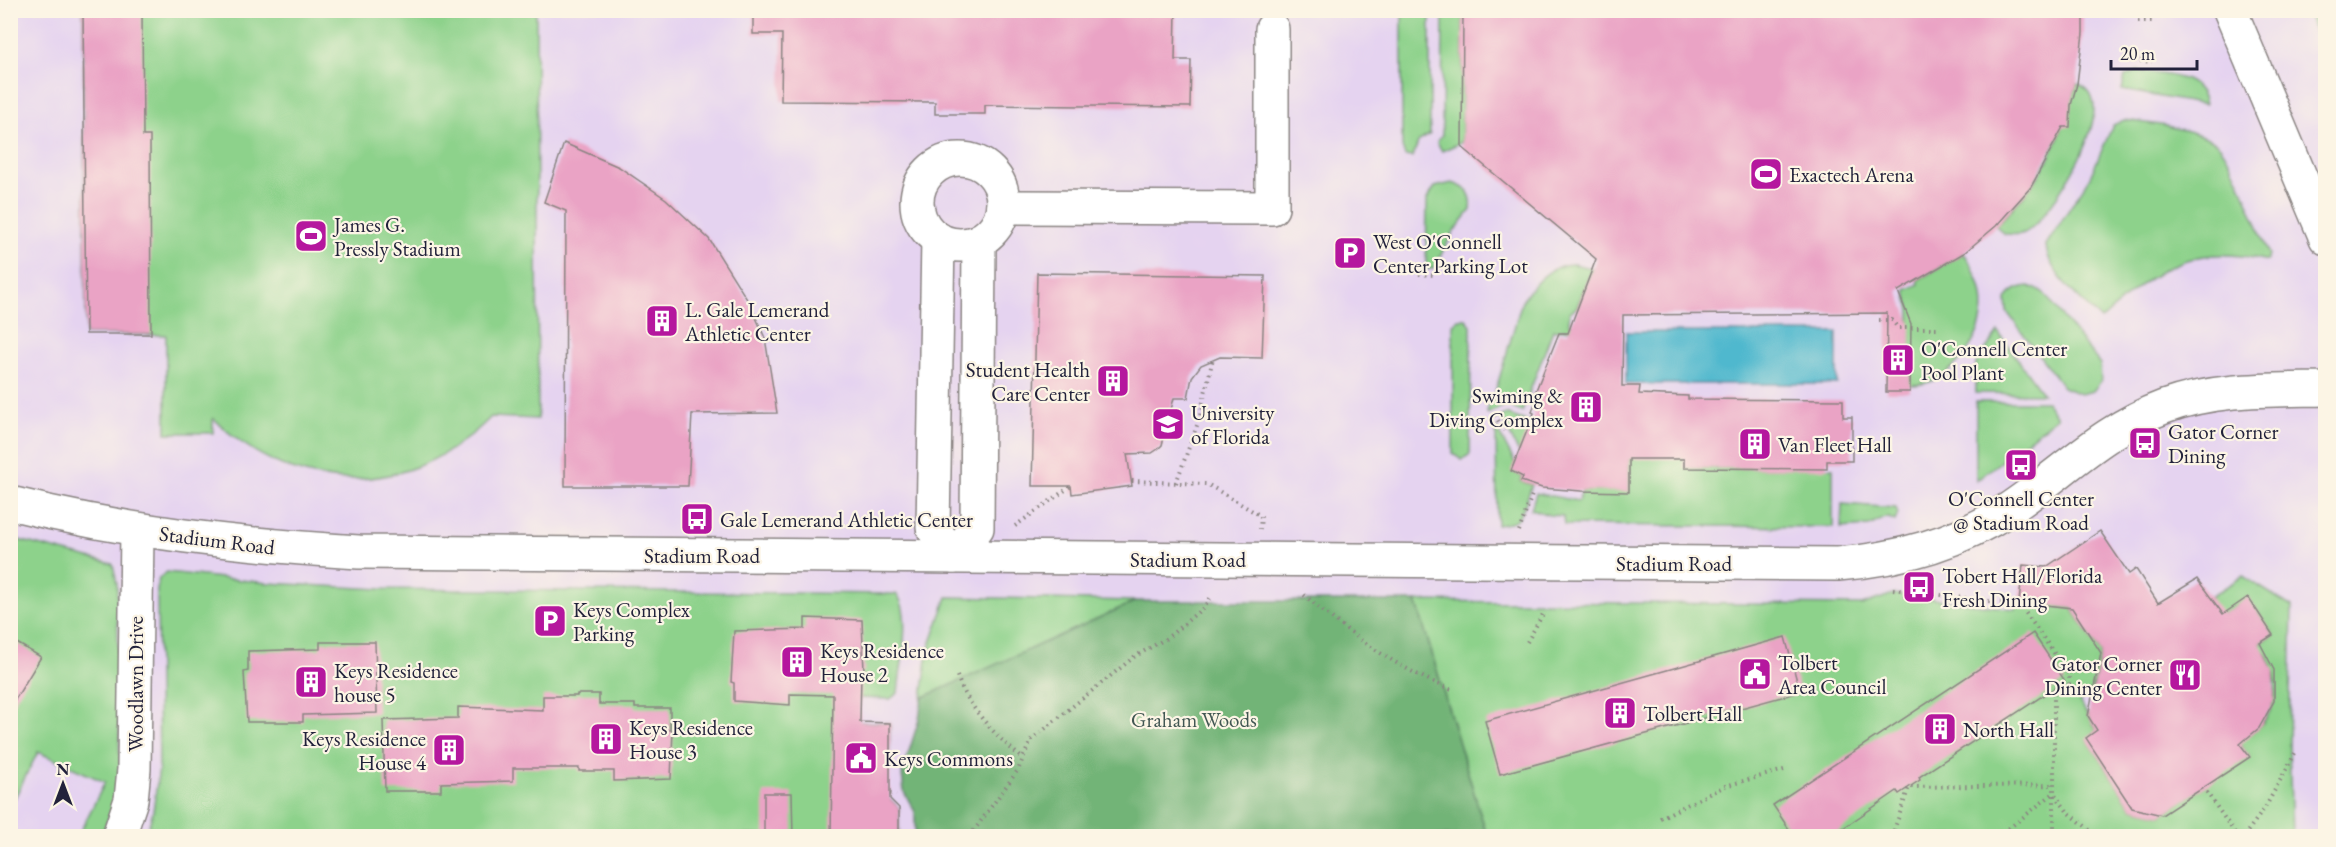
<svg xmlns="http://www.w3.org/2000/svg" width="2336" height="847" viewBox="0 0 2336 847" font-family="'EB Garamond',serif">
  <rect width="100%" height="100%" fill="#fcf5e5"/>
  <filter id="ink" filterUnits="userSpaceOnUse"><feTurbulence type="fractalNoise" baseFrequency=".0167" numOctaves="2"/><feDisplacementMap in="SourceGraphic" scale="12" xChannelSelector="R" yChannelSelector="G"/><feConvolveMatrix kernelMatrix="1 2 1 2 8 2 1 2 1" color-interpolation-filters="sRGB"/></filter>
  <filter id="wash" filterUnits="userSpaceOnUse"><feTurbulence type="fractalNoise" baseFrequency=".008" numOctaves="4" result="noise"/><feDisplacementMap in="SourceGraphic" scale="24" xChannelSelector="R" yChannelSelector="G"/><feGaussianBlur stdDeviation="1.35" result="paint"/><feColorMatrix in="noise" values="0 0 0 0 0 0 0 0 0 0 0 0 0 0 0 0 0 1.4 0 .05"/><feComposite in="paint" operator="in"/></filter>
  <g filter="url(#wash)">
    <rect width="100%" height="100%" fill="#f1e6c9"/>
    <rect fill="#e5d3f0" x="11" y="11" width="2314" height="825"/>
    <g fill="#8dd28b" stroke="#587a63" stroke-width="1.5">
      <path d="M83,11H536L538,419L491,417C411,499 294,500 213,418V433H166V335L86,334Z"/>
      <polygon points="1402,11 1430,11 1430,134 1418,142 1413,157 1405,156 1402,147"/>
      <polygon points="1443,11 1463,11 1462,142 1442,151 1437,142 1442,135"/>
      <polygon points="2307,11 2325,11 2325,55"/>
      <path d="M2138,71C2163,75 2201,73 2205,105L2122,90L2125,76Z"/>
      <path d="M2077,84C2129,97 2047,223 2024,233C2018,236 2011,234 2005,234L1996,226C2007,214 2019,202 2030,188C2053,159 2066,119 2077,84Z"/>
      <path d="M2124,120C2147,123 2200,129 2218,144C2232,156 2259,232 2269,254L2267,261C2191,241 2154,270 2101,320C2082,300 2047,273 2046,245L2090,177L2113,125Z"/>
      <path d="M1452,183C1467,187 1473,194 1471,210L1453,233L1433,269H1426L1427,199L1435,187Z"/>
      <path d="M1964,253C1990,292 1990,327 1958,362C1944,377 1931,385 1910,385V311L1906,290L1919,284L1918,280Z"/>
      <path d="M1573,264L1592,268L1577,307L1570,312L1569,322L1576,329L1553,330L1522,412L1506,405L1487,414L1488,406L1495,393L1522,301C1534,284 1550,264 1573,264Z"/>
      <path d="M2029,286L2043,292L2100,364L2101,381L2093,391L2080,394L2063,387L2007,312L2006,299C2012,290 2019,287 2029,286Z"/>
      <polygon points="1458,319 1466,319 1471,325 1470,454 1462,460 1453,454 1453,325"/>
      <polygon points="1998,332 2043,394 1976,393 1976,363"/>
      <polygon points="1976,402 2047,402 2057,417 1976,481"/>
      <polygon points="1506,414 1534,424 1519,453 1501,417"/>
      <path d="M1496,427L1515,463L1512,471L1523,477L1521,481L1532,485C1522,509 1525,523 1497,525Z"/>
      <polygon points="1629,429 1684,459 1685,468 1833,468 1833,527 1564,525 1563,516 1549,515 1531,509 1536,493 1578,501 1582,491 1629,491"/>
      <polygon points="1842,504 1896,508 1898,514 1895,521 1887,517 1869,526 1841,528"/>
      <polygon points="11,538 113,564 117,584 120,785 102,836 78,836 105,782 38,752 11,805"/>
      <path d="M167,572L268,583L381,589L896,594C913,610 900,670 898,693L890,699L858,698V722L890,723L889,798L899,808V835L146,836L153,811L159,768L157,590L159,578Z"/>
      <path d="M2243,576L2292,607L2289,745L2292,836H1487L1416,601L1862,605L1893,594L2015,609L2019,602L2072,608L2101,653L2092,693L2079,701L2097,730L2087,739L2132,808L2162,815L2249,756L2238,742C2246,737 2253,734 2260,726C2281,702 2281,667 2258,645L2273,635L2248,598L2202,628L2210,597Z"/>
      <polygon points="947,597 1136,601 922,698 928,651"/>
    </g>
    <polygon fill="#72b477" stroke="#4a6b59" stroke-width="1.5" points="1136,601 1416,601 1487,836 915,836 915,812 904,792 902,774 919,719 922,698"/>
    <rect fill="#50b8ce" stroke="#396d84" stroke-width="1.5" x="1626" y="332" width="211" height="52"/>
    <g id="blocks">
      <g fill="#eaa3c5">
        <polygon points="83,10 142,10 143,136 150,136 151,334 86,334"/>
        <polygon points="753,10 1176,10 1175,60 1191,60 1190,107 985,105 985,114 935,114 935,102 781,101 782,34 753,34"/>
        <polygon points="1463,10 2083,10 2083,33 2077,84 2071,105 2070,127 2063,127 2031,187 1996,226 1964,253 1898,291 1911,324 1910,392 1886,392 1887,313 1623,315 1622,386 1640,386 1639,394 1688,396 1688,399 1843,400 1843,417 1852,417 1852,461 1827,461 1827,469 1684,468 1684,459 1629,459 1629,492 1582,491 1542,488 1521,481 1523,477 1511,471 1534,413 1532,412 1536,401 1532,400 1559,333 1568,333 1596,259 1462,147"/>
        <polygon points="564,143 619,167 666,199 709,239 750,304 765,338 777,413 692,414 688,486 565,486 566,211 544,202"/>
        <polygon points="1037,273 1265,276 1262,358 1220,357 1201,365 1192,377 1188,398 1174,398 1162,445 1158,449 1152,453 1127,454 1132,486 1072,494 1071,486 1032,486"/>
        <polygon points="2100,531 2129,574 2136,569 2158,603 2197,579 2223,614 2248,597 2273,635 2260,643 2274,670 2274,701 2259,728 2240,744 2250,757 2162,815 2132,808 2086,738 2097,730 2088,716 2101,653 2072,608 2019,602 2023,565 2046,567"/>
        <polygon points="805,618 862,620 864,672 861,672 860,722 890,723 890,799 899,808 899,837 831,837 833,695 790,694 790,705 734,701 734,683 731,682 734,631 805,629"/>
        <polygon points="2033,633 2065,681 1919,777 1920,780 1899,794 1897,791 1830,837 1794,837 1773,805"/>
        <polygon points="1785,637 1800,692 1500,774 1485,721"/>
        <polygon points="10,639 41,657 10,708"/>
        <polygon points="320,642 375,642 377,713 303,715 303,722 247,722 244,672 248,671 248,651 320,649"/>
        <polygon points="577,694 599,694 599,704 635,704 635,708 670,708 670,730 673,730 671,779 614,781 614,771 579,771 579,768 513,768 513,781 441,783 441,791 385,791 383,720 458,718 458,707 543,710 543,696 577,696"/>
        <polygon points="764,793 792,793 793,837 764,837"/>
      </g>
    </g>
  </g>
  <g filter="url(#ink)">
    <use href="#blocks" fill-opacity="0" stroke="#8a8482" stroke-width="1.5"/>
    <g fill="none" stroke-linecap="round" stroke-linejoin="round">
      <g stroke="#8a8482" stroke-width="36">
        <g id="minor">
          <polyline points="2230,10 2326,238"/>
          <circle cx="960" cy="202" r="43"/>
          <polyline points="1003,207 1272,208 1272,29"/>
          <polyline points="938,239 933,528 953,557 977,528 979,241"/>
          <path d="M10,503C125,532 241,545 359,552L1838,564C1899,559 1958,543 2009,509C2063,473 2102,430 2164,407C2215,388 2271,390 2326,389"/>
          <polyline points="119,836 131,800 134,769 137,530"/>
        </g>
      </g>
      <g stroke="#8a8482" stroke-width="4" stroke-dasharray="1.5 4.5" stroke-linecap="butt">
        <polyline points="2138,21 2154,21"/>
        <polyline points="2134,60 2152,62"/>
        <polyline points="1419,274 1433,275"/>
        <polyline points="1879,320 1892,320 1898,328 1938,328"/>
        <polyline points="1495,415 1504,431"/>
        <polyline points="1132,481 1207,484 1261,516 1260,529"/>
        <polyline points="1176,483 1199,420 1213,358"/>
        <polyline points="1015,526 1071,486"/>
        <polyline points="1519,531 1533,492"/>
        <polyline points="1893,589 2020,605 2069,674 2069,684 2054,694 2054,836"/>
        <path d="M1304,595C1351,635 1397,669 1455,691"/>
        <polyline points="1527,642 1543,614"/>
        <path d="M957,676C969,709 996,736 1022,758"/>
        <polyline points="2203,787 2237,836"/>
        <polyline points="890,794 896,795"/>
        <polyline points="1660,818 1725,786 1784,770"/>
        <polyline points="1842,828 1847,836"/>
        <polyline points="970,836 1018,770 1031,740 1134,657 1167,638 1205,606 1212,595"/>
        <polyline points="1892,836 1909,787 2054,785"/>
        <polyline points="1999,836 2054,793 2067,811 2097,836"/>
        <polyline points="2244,836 2265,808 2295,753"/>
      </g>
      <use href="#minor" stroke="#fff" stroke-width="33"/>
    </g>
  </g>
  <defs>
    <g id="stadium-square" transform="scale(1.725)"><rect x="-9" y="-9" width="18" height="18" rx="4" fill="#b5179e" stroke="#fcf5e5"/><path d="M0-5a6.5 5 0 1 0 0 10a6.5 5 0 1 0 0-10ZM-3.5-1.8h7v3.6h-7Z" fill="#fff"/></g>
    <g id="parking-square" transform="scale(1.725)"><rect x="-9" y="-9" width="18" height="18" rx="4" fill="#b5179e" stroke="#fcf5e5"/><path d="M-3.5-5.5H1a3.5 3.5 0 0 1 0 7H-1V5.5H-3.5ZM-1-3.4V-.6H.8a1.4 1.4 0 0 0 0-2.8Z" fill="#fff"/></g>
    <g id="building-square" transform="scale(1.725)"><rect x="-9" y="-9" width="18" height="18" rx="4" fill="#b5179e" stroke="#fcf5e5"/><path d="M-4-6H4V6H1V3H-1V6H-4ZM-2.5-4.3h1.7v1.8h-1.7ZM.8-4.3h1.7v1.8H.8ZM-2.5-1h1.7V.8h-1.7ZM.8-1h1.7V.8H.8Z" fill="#fff"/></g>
    <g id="university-square" transform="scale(1.725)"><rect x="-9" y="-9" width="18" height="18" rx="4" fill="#b5179e" stroke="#fcf5e5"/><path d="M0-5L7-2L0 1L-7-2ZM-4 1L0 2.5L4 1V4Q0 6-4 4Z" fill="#fff"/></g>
    <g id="bus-square" transform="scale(1.725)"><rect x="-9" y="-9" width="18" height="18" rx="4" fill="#b5179e" stroke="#fcf5e5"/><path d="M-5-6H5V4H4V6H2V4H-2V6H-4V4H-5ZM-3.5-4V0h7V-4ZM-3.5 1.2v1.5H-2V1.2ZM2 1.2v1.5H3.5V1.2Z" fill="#fff"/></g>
    <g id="civic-square" transform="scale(1.725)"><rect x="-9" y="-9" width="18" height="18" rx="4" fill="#b5179e" stroke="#fcf5e5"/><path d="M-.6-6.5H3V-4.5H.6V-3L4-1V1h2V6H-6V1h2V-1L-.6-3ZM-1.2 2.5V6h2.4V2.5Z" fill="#fff"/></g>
    <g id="restaurant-square" transform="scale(1.725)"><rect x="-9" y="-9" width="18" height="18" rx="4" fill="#b5179e" stroke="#fcf5e5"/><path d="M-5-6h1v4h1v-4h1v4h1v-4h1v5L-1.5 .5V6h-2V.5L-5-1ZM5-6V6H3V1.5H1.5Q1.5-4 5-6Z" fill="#fff"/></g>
  </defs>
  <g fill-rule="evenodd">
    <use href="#stadium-square" x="1766" y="174"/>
    <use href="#stadium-square" x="311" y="236"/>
    <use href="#parking-square" x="1350" y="253"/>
    <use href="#building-square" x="662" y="321"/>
    <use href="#building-square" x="1898" y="360"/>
    <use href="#building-square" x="1113" y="381"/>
    <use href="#building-square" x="1586" y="407"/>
    <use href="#university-square" x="1168" y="424"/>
    <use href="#bus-square" x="2145" y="443"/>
    <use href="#building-square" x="1755" y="444"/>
    <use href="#bus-square" x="2021" y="465"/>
    <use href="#bus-square" x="697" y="519"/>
    <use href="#bus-square" x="1919" y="587"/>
    <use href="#parking-square" x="550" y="621"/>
    <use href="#building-square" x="797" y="662"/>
    <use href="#civic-square" x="1755" y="674"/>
    <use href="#restaurant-square" x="2185" y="675"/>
    <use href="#building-square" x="311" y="682"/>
    <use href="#building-square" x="1620" y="713"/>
    <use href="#building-square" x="1940" y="729"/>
    <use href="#building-square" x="606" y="739"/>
    <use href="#building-square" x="449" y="750"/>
    <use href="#civic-square" x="861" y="758"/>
  </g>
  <g text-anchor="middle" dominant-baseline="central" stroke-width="4.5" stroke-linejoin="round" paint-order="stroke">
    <g font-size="21" fill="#22223b" stroke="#fcf5e5" text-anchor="start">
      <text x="1789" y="174">Exactech Arena</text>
      <text x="334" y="224">James G.<tspan x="334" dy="24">Pressly Stadium</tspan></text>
      <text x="1373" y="241">West O'Connell<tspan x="1373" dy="24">Center Parking Lot</tspan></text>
      <text x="685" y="309">L. Gale Lemerand<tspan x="685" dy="24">Athletic Center</tspan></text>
      <text x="1921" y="348">O'Connell Center<tspan x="1921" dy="24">Pool Plant</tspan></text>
      <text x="1090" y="369" text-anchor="end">Student Health<tspan x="1090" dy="24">Care Center</tspan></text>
      <text x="1563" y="395" text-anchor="end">Swiming &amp;<tspan x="1563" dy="24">Diving Complex</tspan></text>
      <text x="1191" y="412">University<tspan x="1191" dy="24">of Florida</tspan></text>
      <text x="2168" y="431">Gator Corner<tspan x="2168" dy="24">Dining</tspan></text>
      <text x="1778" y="444">Van Fleet Hall</text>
      <text x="2021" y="498" text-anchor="middle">O'Connell Center<tspan x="2021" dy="24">@ Stadium Road</tspan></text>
      <text x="720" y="519">Gale Lemerand Athletic Center</text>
      <text x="1942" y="575">Tobert Hall/Florida<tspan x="1942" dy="24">Fresh Dining</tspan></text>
      <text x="573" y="609">Keys Complex<tspan x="573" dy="24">Parking</tspan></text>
      <text x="820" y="650">Keys Residence<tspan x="820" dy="24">House 2</tspan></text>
      <text x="1778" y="662">Tolbert<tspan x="1778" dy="24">Area Council</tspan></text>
      <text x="2162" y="663" text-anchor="end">Gator Corner<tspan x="2162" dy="24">Dining Center</tspan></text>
      <text x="334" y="670">Keys Residence<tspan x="334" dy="24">house 5</tspan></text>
      <text x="1643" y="713">Tolbert Hall</text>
      <text x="629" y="727">Keys Residence<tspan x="629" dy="24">House 3</tspan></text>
      <text x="1963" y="729">North Hall</text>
      <text x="426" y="738" text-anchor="end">Keys Residence<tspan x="426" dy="24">House 4</tspan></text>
      <text x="884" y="758">Keys Commons</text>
    </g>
    <g font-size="21" fill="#22223b" stroke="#fcf5e5">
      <text transform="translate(217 540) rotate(7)">Stadium Road</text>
      <text x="702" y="555">Stadium Road</text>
      <text x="1188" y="559">Stadium Road</text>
      <text x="1674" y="563">Stadium Road</text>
      <text transform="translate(135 684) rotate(-90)">Woodlawn Drive</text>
    </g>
    <g font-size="21" fill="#425753" stroke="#fcf5e5">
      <text x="1194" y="719">Graham Woods</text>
    </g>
  </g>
  <rect width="2336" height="847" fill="none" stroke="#fcf5e5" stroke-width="36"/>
  <g transform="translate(63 784)" stroke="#fcf5e5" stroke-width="4.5" paint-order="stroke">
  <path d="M0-4.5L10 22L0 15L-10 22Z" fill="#22223b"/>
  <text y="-9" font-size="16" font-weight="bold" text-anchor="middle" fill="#22223b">N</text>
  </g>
  <path d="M2111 60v9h86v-9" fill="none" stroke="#22223b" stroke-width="3"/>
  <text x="2120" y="60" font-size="18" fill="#22223b" stroke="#fcf5e5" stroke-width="4.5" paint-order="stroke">20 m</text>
</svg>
